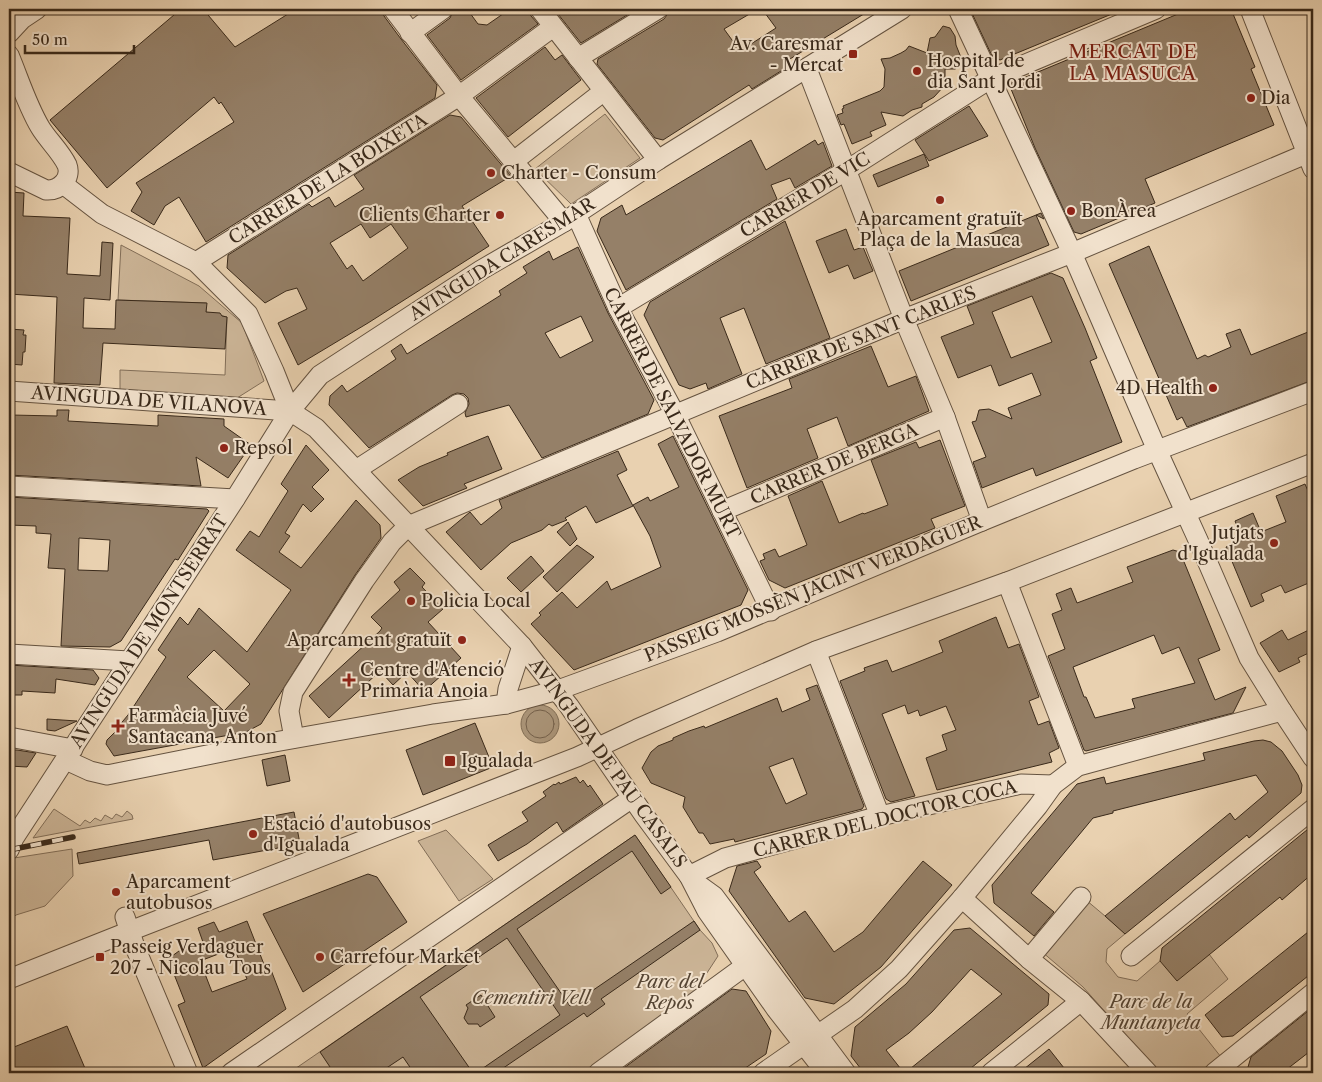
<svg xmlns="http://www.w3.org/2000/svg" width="1322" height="1082" viewBox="0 0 1322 1082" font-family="'Libre Caslon Text',serif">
  <rect width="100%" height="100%" fill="#e9d1b0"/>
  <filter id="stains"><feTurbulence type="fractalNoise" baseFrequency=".004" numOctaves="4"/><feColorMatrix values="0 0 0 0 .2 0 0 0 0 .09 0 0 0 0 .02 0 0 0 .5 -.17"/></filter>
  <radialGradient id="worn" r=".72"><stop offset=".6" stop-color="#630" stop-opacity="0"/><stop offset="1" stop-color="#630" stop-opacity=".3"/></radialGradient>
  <g fill="#cbb496" stroke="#826e58">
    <polygon points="605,114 640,158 571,204 535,169"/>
    <polygon points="121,245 199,286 242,323 264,381 237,398 120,391 120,370 225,375 227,317 206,312 206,303 118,300"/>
    <polygon points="54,809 80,826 85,820 90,823 95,818 101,821 105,815 112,819 116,814 122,817 127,811 132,815 133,819 33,838"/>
    <polygon points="446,830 493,879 459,901 418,841"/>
    <polygon points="635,835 700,930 712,943 718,956 688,1002 587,1073 289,1073"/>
    <polygon points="72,849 73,876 45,906 16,915 9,922 9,865 14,858"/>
    <polygon points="1086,900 1124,932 1126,933 1107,949 1106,962 1118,977 1137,981 1160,961 1209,954 1228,979 1187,1014 1221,1057 1201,1073 1160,1073 1083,987 1041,951"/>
  </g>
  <circle fill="#ad987d" stroke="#7f6c55" cx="540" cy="724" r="19"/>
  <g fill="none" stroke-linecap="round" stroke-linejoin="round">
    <circle stroke="#73604c" stroke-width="1" cx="540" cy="724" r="14"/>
  </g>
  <g fill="#958068" stroke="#39291a" fill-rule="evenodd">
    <polygon points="181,9 203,9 235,47 296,9 382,9 384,16 401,39 437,85 435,98 206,242 179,197 165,206 154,225 131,211 142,192 136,183 234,122 221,102 219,104 214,97 107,188 50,120"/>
    <polygon points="454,9 467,9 478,24 487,25 510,9 529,9 531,16 538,24 461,80 427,35 450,18"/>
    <polygon points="554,9 637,9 581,43"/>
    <polygon points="673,9 758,9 724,29 740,51 776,28 762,9 872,9 785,62 789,66 752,89 749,85 663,140 655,138 597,64 598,59 664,19 669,12"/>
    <polygon points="970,9 1124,9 1000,60 992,56"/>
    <polygon points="1190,9 1231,9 1255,67 1251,69 1274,125 1145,179 1155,203 1081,234 1074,232 1035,148 1009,84"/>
    <polygon points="943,26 950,28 955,36 956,45 962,60 961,66 955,69 945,69 945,85 934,97 922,104 922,107 912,110 903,116 881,112 886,125 870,132 872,136 852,144 844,124 841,125 837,115 843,113 842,109 844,108 843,106 880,91 884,87 885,69 881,59 890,58 901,53 906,50 909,46 927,53 930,38 935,37"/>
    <polygon points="545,47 555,60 562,55 581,80 508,137 476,98"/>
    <polygon points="969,106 988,136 929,161 915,140"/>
    <path d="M450,115L461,117L511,176L462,206L489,246L368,323L298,365L278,323L307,309L297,288L286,291L265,303L227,268L228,255L309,204L312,207L329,197L335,207L364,189L354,175ZM361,224L370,238L391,224L408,248L363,281L352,265L347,269L330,243Z"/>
    <polygon points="751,140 766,170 815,140 818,145 823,142 832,166 795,188 790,178 771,185 777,199 626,290 597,231 601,218 622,205 626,215"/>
    <polygon points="924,154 929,166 878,187 873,175"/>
    <polygon points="9,192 24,193 23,216 70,218 67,274 100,276 102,242 113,243 110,300 84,298 83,328 115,329 116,300 207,303 206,312 220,313 222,316 227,317 225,349 103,343 100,385 54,383 57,297 9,294"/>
    <polygon points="1041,213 1044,219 1036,215 1049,245 911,301 899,271"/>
    <polygon points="785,221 830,338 766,364 744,308 720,318 742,374 708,389 706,383 690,389 679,385 644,315 650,302"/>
    <polygon points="846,229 854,250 863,247 873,271 854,279 848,265 829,273 816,241"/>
    <polygon points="1149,246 1197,359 1205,355 1208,357 1231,347 1226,334 1240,329 1251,355 1313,330 1313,380 1187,427 1182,417 1177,420 1109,264"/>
    <path d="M578,247L608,313L654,400L648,414L542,458L509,405L466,417L465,413L469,404L468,398L464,394L457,393L452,395L369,448L329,405L330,396L342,385L347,392L396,359L391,351L401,344L407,354L501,295L499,291L527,273L523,267L549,251L553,260ZM581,316L593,341L560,358L545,333Z"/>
    <path d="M1051,273L1063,278L1085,328L1097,358L1090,361L1122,442L1036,476L1033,468L982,488L973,462L986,457L972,422L976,421L979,410L989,409L1012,419L1008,408L1041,395L1032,373L999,386L991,365L958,378L941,337L974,324L967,306ZM1032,296L1052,342L1011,358L992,312Z"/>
    <polygon points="9,329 24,330 23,335 26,335 25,352 23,352 22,365 9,364"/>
    <polygon points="871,346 888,387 916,376 929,411 848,446 837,417 807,429 818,458 747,488 719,416 792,388 789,379"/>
    <polygon points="57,410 69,410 68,421 158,426 158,415 224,419 224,426 251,445 228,478 196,457 201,486 9,475 9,418 11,418 11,415 57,416"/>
    <polygon points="488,436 502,469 464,484 467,488 423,506 398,480 419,467 448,455 447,453"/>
    <polygon points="673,436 748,590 741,605 574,670 531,624 541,615 539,613 562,592 577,608 607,581 611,590 661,567 650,536 633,505 648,497 650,501 679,487 658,444"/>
    <polygon points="940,440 965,506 931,519 935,528 785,588 769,580 760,561 765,559 763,554 775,549 779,557 807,545 788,496 822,481 839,523 863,513 864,514 888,505 871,460 916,442 919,448"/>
    <path d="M306,445L329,470L312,487L324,499L311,512L303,504L285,533L290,536L279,552L301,568L356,500L380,525L381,538L355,575L261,724L246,732L114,756L106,744L107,740L119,728L118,727L128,715L166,657L158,650L180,617L188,625L199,608L247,652L291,590L236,550L250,531L259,537L288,491L281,484ZM214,650L250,684L224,711L187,677Z"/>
    <polygon points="618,451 627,470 617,475 633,506 596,523 586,506 565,518 567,520 552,526 549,524 542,530 511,543 481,570 446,532 470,512 481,525 502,508 499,500"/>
    <polygon points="1305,484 1313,503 1313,572 1308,575 1311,582 1285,593 1281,585 1261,594 1264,601 1251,607 1226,547 1243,540 1235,521 1253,513 1261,532 1286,522 1276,496"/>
    <path d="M9,497L207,509L209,511L178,560L175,559L121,641L110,647L61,646L65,569L48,568L51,534L36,533V526L9,525ZM79,538L110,540L108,571L78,570Z"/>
    <polygon points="568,522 577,539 570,546 557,532"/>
    <polygon points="577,545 594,557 557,592 543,577"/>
    <path d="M1173,550L1180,552L1220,650L1198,659L1215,700L1246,687L1233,713L1086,751L1084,750L1048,656L1065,649L1052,614L1062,610L1056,594L1071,588L1077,603L1133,582L1127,567ZM1154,635L1162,654L1179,647L1195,683L1132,699L1135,708L1095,718L1086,697H1084L1073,667Z"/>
    <polygon points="531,556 544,571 521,592 507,578"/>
    <polygon points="410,568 425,583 422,587 443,609 428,622 461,658 424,691 407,672 393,685 380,671 329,718 309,696 380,631 382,628 371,617 400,590 394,582"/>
    <polygon points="996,617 1008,648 1019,644 1039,697 1029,701 1038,725 1049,721 1059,748 1049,753 1052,762 937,790 926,758 947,750 942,735 956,730 946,706 920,716 918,710 908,714 905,705 882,714 915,796 891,802 886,799 840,681 865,671 864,668 887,660 892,672 913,664 943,652 939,641"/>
    <polygon points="1313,628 1313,651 1298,658 1300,662 1279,672 1260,643 1282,630 1288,640"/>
    <polygon points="9,665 93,670 99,678 95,685 56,679 55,693 22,691 22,695 9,695"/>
    <path d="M817,685L864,806L862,809L735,842L734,839L710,844L703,833H699L683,807L685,797L651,783L642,768L651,752L658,746L673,740V738L689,731L704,726L705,728L777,698L782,712L810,700L806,689ZM793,758L807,794L786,804L769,767Z"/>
    <polygon points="47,719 77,721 55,731 47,730"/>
    <polygon points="475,723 493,767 423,795 406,750"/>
    <polygon points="1263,740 1271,742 1282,751 1298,775 1302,785 1301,793 1249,838 1247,835 1125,934 1105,916 1230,813 1235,820 1268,792 1256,775 1113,811 1113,813 1093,818 1031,893 1054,912 1034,936 994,903 992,885 1077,784 1104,777 1106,784 1205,760 1203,753 1254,741"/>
    <polygon points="9,750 17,750 36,753 27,767 9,766"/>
    <polygon points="285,755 290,781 267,786 262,760"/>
    <polygon points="576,777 580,783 583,780 588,787 590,785 603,804 563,832 557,822 527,844 498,861 488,845 528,821 522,812 546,796 543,792 554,784 555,785 559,782 560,784"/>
    <polygon points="294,812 300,844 213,860 209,840 79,864 77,853"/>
    <polygon points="1313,825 1313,873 1282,900 1280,897 1177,981 1160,961 1162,948"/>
    <polygon points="635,835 671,887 661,894 632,851 517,929 538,960 570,1006 694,921 700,930 601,999 605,1004 587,1017 584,1013 496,1073 476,1073 560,1015 507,938 420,997 473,1073 414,1073 403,1057 379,1073 334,1073 320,1052"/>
    <polygon points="757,861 761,867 754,872 789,922 805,911 834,952 863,932 923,861 952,885 881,967 834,1004 805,998 729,891 737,866"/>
    <polygon points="368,874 377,877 407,922 303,992 263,914"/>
    <path d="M247,921L267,972L271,970L286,1009L203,1068L178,1005L185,1002L168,959L179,951L204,945L198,928L214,922L219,932ZM234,948L247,979L212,992L200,961Z"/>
    <polygon points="970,928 1049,994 1048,1005 965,1073 905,1073 1002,994 971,969 932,1012 909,1033 886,1050 904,1073 864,1073 851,1056 855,1027 906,984 954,930"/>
    <polygon points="1313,928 1313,972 1233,1036 1222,1037 1205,1015"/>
    <polygon points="732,989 746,991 771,1031 766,1054 738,1073 617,1073"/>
    <polygon points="481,995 495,1017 480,1027 478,1024 468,1024 464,1018 468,1008 466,1005"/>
    <polygon points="1313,1007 1313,1049 1282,1073 1253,1073 1248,1067 1251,1057"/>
    <polygon points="67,1026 87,1073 9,1073 9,1049"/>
    <polygon points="1049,1049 1068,1073 1019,1073"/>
  </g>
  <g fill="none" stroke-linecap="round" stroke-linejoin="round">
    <g stroke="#655340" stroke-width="21">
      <g id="minor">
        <polyline points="393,9 459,96 564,222"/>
        <polyline points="540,9 658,160"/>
        <polyline points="958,9 1072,253 1157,450 1198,540 1249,658 1282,711 1313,758"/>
        <polyline points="1250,9 1313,169"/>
        <polyline points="9,33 22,19 37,9"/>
        <polyline points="410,33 443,9"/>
        <path d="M9,55C19,79 27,105 40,127C47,139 61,152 67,165C72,178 60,191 46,190L9,172"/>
        <polyline points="578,58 658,9"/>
        <polyline points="807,69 904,319 945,417 982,521"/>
        <polyline points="514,161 604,91"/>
        <polyline points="63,184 102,214 196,262 248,314 274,371 290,411"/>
        <polyline points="576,214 618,308 675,414 771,611"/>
        <polyline points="196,262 459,96 553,27"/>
        <polyline points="618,308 847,170 990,79 1156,9"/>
        <polyline points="9,391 290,411 316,428 522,646 569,706 644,815 689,876 707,911 776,1009 826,1073"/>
        <polyline points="356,470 458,404"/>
        <polyline points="9,486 235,499"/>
        <polyline points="722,511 945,417"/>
        <polyline points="1007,582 1078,766"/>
        <polyline points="816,651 880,816"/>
        <polyline points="9,654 129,661"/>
        <polyline points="506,704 508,689 522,646"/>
        <polyline points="9,737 73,749"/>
        <polyline points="294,738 289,711 293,692 364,581 392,542 408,526 904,319 1072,253 1313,151"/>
        <polyline points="66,760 90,771 107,775 252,746 433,714 506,704 558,690 717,632 982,521 1134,459 1313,391"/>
        <polyline points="9,850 14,838 235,499 290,411 320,375 481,270 564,222 658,160 902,9"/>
        <polyline points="689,876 725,858 880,816 1021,784 1053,785"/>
        <polyline points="696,883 714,896 846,1073"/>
        <polyline points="962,898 1029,959 1081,1001 1148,1073"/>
        <polyline points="125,917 135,947 188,1073"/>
        <polyline points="1131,956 1313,809"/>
        <polyline points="1029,959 1081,897"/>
        <polyline points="9,979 130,931 577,757 637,729 816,651 1007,582 1313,463"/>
        <polyline points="231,1073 632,798"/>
        <polyline points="598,1073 745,966"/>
        <polyline points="763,1073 855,1009 899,969 962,898 1038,806 1053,785 1078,766 1282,711"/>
        <polyline points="991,1073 1081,1001"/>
        <polyline points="1214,1073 1313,993"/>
      </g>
    </g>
    <use href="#minor" stroke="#f1e1cc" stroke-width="19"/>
    <g stroke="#39291a" stroke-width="5.5">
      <polyline id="rail" points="9,850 73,837"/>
    </g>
    <use href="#rail" stroke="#f1e1cc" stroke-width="4" stroke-dasharray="11" stroke-linecap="butt"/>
  </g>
  <g fill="#8f2418" stroke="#f1e1cc" stroke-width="2">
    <rect x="848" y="49" width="10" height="10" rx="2.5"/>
    <circle cx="917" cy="71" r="5"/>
    <circle cx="1251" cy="98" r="5"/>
    <circle cx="491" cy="173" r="5"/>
    <circle cx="940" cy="200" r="5"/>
    <circle cx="1071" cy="211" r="5"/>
    <circle cx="500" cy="215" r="5"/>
    <circle cx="1213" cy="388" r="5"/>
    <circle cx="224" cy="448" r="5"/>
    <circle cx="1274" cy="543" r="5"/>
    <circle cx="411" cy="601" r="5"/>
    <circle cx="462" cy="640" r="5"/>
    <path d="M346.5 672.5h5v5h5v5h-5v5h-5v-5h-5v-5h5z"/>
    <path d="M115.5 718.5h5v5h5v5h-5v5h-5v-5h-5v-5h5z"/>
    <rect x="444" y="755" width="12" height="12" rx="2.5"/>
    <circle cx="253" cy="834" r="5"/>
    <circle cx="116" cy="892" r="5"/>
    <rect x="95" y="952" width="10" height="10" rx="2.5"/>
    <circle cx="320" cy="957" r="5"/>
  </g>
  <g text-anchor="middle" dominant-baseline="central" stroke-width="4" stroke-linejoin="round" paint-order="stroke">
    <g font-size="18" fill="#39291a" stroke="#f1e1cc" text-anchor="start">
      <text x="843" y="44" text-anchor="end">Av. Caresmar<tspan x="843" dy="21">- Mercat</tspan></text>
      <text x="927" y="61">Hospital de<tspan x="927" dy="21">dia Sant Jordi</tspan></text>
      <text x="1261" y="98">Dia</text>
      <text x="501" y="173">Charter - Consum</text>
      <text x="1081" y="211">BonÀrea</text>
      <text x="490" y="215" text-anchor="end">Clients Charter</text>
      <text x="940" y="219" text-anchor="middle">Aparcament gratuït<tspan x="940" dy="21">Plaça de la Masuca</tspan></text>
      <text x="1203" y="388" text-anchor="end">4D Health</text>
      <text x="234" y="448">Repsol</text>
      <text x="1264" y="533" text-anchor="end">Jutjats<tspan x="1264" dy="21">d'Igualada</tspan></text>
      <text x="421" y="601">Policia Local</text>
      <text x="452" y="640" text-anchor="end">Aparcament gratuït</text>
      <text x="360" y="670">Centre d'Atenció<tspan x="360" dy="21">Primària Anoia</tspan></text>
      <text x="128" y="716">Farmàcia Juvé<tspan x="128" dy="21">Santacana, Anton</tspan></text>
      <text x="461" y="761">Igualada</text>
      <text x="263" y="824">Estació d'autobusos<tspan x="263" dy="21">d'Igualada</tspan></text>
      <text x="126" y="882">Aparcament<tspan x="126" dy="21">autobusos</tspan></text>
      <text x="110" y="947">Passeig Verdaguer<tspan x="110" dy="21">207 - Nicolau Tous</tspan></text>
      <text x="330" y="957">Carrefour Market</text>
    </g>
    <g font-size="18" fill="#39291a" stroke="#f1e1cc">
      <text transform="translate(328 179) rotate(-32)">CARRER DE LA BOIXETA</text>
      <text transform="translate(805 195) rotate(-31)">CARRER DE VIC</text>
      <text transform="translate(502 259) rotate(-32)">AVINGUDA CARESMAR</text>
      <text transform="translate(861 338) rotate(-22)">CARRER DE SANT CARLES</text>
      <text transform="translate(149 401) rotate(4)">AVINGUDA DE VILANOVA</text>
      <text transform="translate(672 413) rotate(63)">CARRER DE SALVADOR MURT</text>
      <text transform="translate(834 464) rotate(-23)">CARRER DE BERGA</text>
      <text transform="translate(813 589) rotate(-22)">PASSEIG MOSSÈN JACINT VERDAGUER</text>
      <text transform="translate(149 631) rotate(-57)">AVINGUDA DE MONTSERRAT</text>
      <text transform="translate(608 763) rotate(54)">AVINGUDA DE PAU CASALS</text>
      <text transform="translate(885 819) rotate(-14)">CARRER DEL DOCTOR COCA</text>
    </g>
    <g font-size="18" font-style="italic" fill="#564533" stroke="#f1e1cc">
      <text x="670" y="982">Parc del<tspan x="670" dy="21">Repòs</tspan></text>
      <text x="531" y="998">Cementiri Vell</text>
      <text x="1151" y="1002">Parc de la<tspan x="1151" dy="21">Muntanyeta</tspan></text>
    </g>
    <g font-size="19" letter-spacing="1" fill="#7a1f14" stroke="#f1e1cc">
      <text x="1133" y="51">MERCAT DE<tspan x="1133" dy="22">LA MASUCA</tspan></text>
    </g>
  </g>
  <rect width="1322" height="1082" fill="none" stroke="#e9d1b0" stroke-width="30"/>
  <rect x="10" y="10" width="1302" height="1062" fill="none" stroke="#39291a" stroke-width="2.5"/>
  <rect x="15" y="15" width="1292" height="1052" fill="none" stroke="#39291a"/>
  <path d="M25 45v8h109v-8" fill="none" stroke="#39291a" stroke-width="2.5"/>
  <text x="32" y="45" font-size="15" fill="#39291a" stroke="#f1e1cc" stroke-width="4" paint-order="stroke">50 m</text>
  <rect width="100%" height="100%" filter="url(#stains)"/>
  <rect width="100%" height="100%" fill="url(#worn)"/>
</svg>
